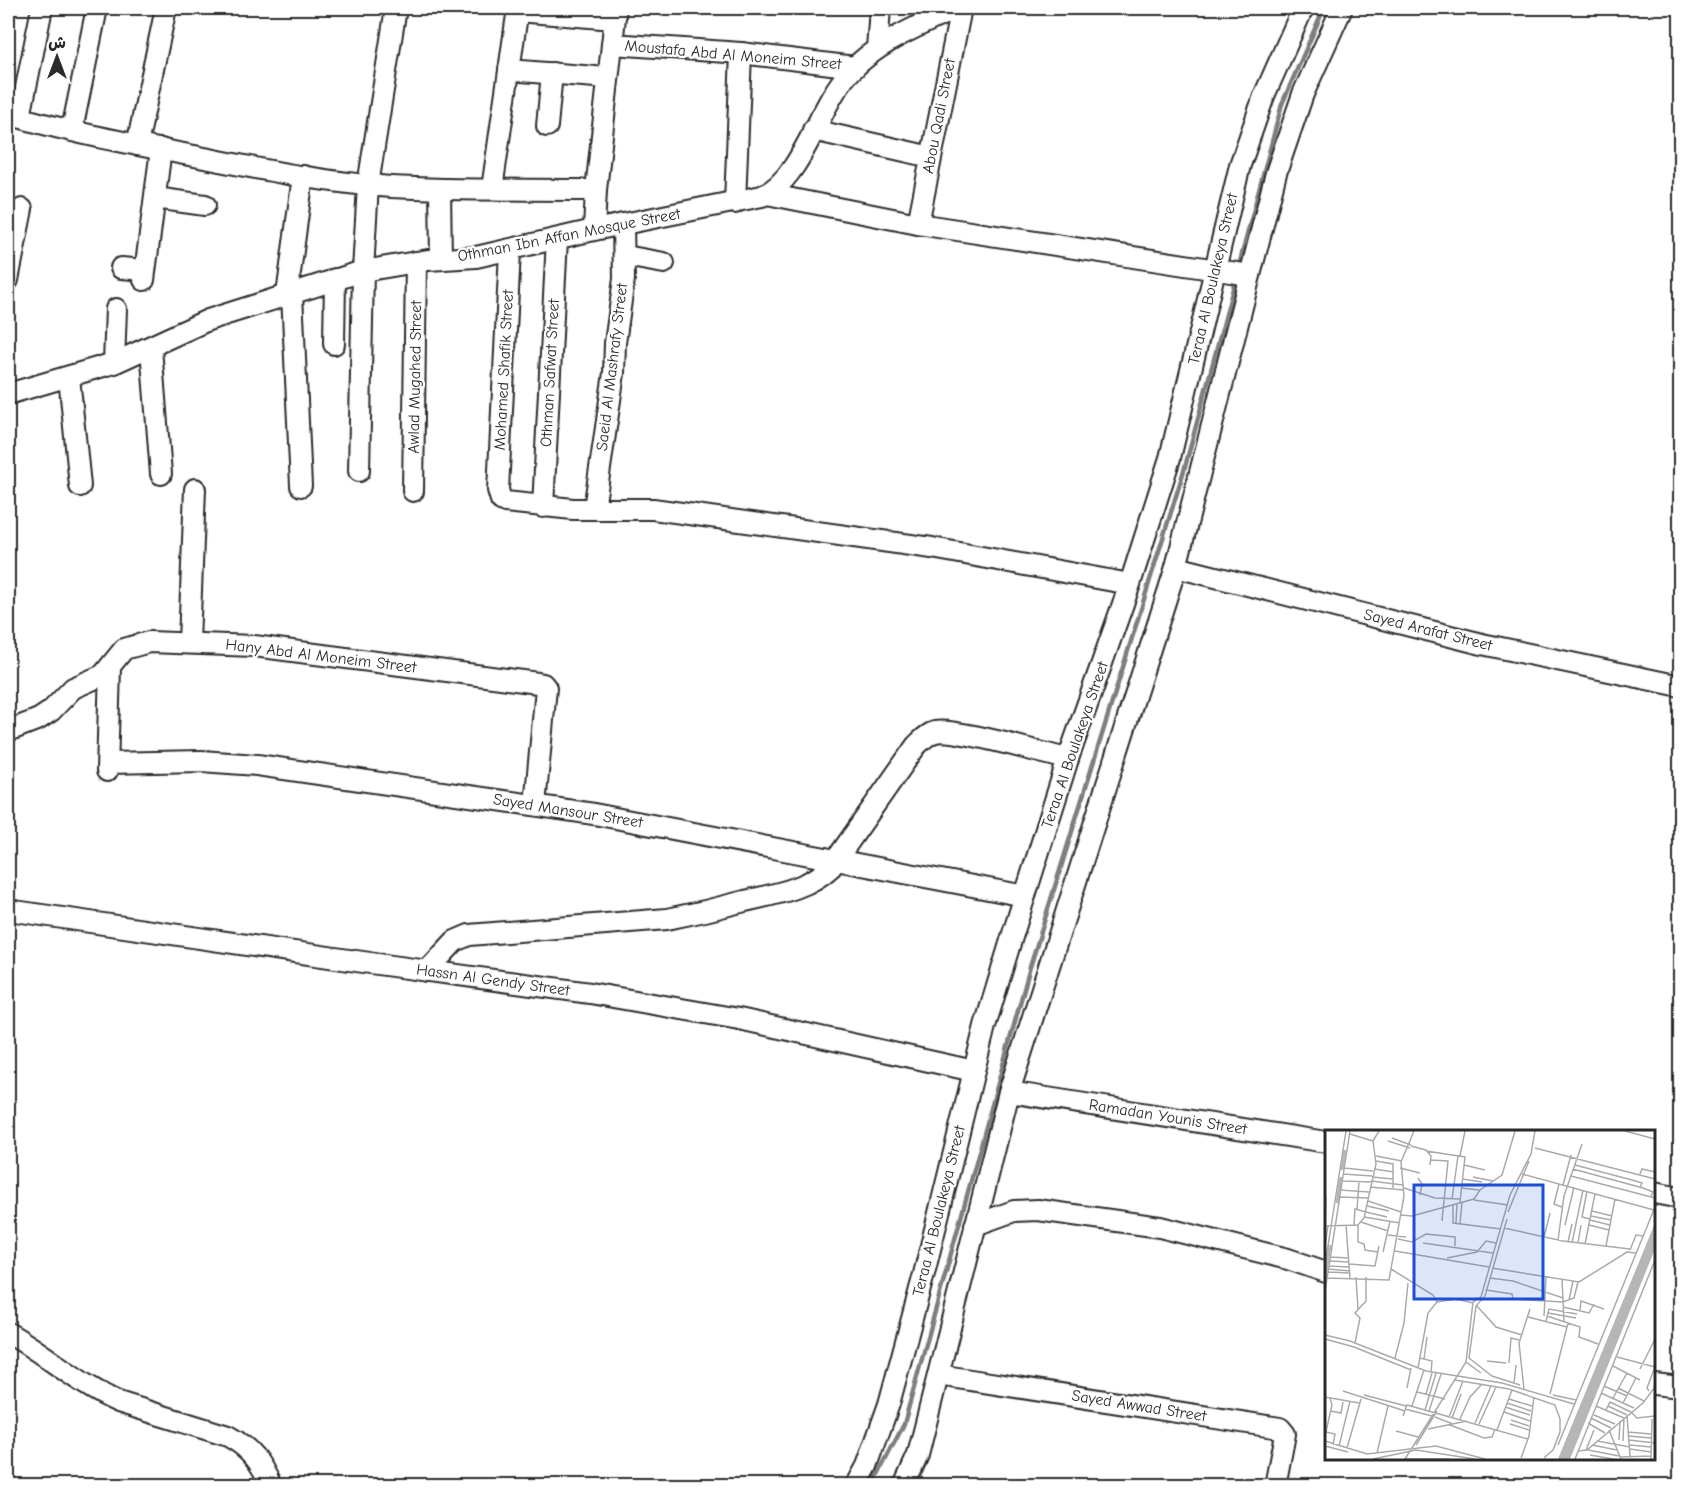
<svg xmlns="http://www.w3.org/2000/svg" width="1688" height="1493" viewBox="0 0 1688 1493" font-family="'Comic Neue','Playpen Sans Arabic',sans-serif">
  <rect width="100%" height="100%" fill="#fff"/>
  <filter id="ink" filterUnits="userSpaceOnUse"><feTurbulence type="fractalNoise" baseFrequency=".0167" numOctaves="2"/><feDisplacementMap in="SourceGraphic" scale="12" xChannelSelector="R" yChannelSelector="G"/><feConvolveMatrix kernelMatrix="1 2 1 2 8 2 1 2 1" color-interpolation-filters="sRGB"/></filter>
  <g filter="url(#ink)">
    <g fill="none" stroke-linecap="round" stroke-linejoin="round">
      <g stroke="#7e7e7e" stroke-width="4.5">
        <polyline points="1238,269 1282,104 1324,8"/>
        <polyline points="872,1486 904,1424 1030,967 1185,467 1236,277"/>
      </g>
      <g stroke="#2b2b2b" stroke-width="24">
        <g id="minor">
          <polyline points="517,11 614,19"/>
          <polyline points="612,44 741,53 855,67"/>
          <polyline points="877,49 880,8"/>
          <polyline points="509,70 608,78"/>
          <path d="M8,114C67,132 129,143 189,155C256,168 323,183 391,187C460,191 528,189 596,190"/>
          <polyline points="20,117 42,8"/>
          <polyline points="547,126 552,73"/>
          <polyline points="72,130 97,8"/>
          <polyline points="813,130 931,157"/>
          <polyline points="137,145 166,8"/>
          <polyline points="440,189 441,259"/>
          <polyline points="492,189 518,8"/>
          <polyline points="767,194 918,224 1250,275"/>
          <polyline points="155,198 205,205"/>
          <polyline points="735,203 741,53"/>
          <polyline points="918,224 961,8"/>
          <polyline points="594,230 596,190 616,8"/>
          <polyline points="510,251 498,490 501,500 505,502 573,509 653,509 932,548 1130,584"/>
          <polyline points="625,256 664,263"/>
          <polyline points="121,268 145,270"/>
          <polyline points="8,280 22,209"/>
          <polyline points="144,280 161,149"/>
          <polyline points="292,294 301,486"/>
          <polyline points="287,295 303,176"/>
          <polyline points="334,344 335,279"/>
          <polyline points="151,348 161,474"/>
          <polyline points="114,363 116,309"/>
          <polyline points="69,377 80,486"/>
          <path d="M8,394L114,363L208,320L363,271L428,260L476,257L594,230L762,196C802,179 818,107 848,74C877,42 919,26 957,8"/>
          <polyline points="359,471 363,271 368,185 396,8"/>
          <polyline points="413,491 416,262"/>
          <polyline points="543,507 557,239"/>
          <polyline points="594,509 614,373 615,343 624,279 623,224"/>
          <polyline points="1176,567 1482,644 1680,686"/>
          <polyline points="189,642 195,489"/>
          <polyline points="8,731 39,719 51,711 73,688 103,675 124,649 149,642 254,646 538,683 543,684 546,688 535,805"/>
          <polyline points="108,763 201,761 257,765 594,814 1025,896"/>
          <polyline points="107,771 110,668"/>
          <polyline points="8,910 363,962 590,993 739,1019 974,1071"/>
          <path d="M427,971L455,941L469,935L667,919C693,914 719,908 745,901C775,894 808,889 831,867L916,746C921,741 927,734 935,732C954,727 1044,754 1068,759"/>
          <polyline points="1009,1092 1326,1142"/>
          <polyline points="1654,1193 1680,1198"/>
          <polyline points="975,1225 1014,1211 1038,1210 1160,1227 1288,1259 1326,1272"/>
          <path d="M8,1333C46,1354 78,1384 118,1402L228,1436C250,1448 261,1462 271,1486"/>
          <polyline points="938,1375 1280,1428 1285,1434 1275,1486"/>
          <polyline points="1654,1384 1680,1387"/>
          <polyline points="856,1486 867,1466 889,1404 924,1274 985,1026 1012,937 1068,759 1130,584 1170,458 1240,165 1264,96 1303,8"/>
          <polyline points="904,1486 918,1455 1009,1092 1176,567 1276,173 1303,94 1342,8"/>
        </g>
      </g>
      <use href="#minor" stroke="#fff" stroke-width="20"/>
    </g>
  </g>
  <g text-anchor="middle" dominant-baseline="central" stroke-width="4.5" stroke-linejoin="round" paint-order="stroke">
    <g font-size="16" fill="#2b2b2b" stroke="#fff">
      <text transform="translate(733 55) rotate(5)">Moustafa Abd Al Moneim Street</text>
      <text transform="translate(939 116) rotate(-79)">Abou Qadi Street</text>
      <text transform="translate(569 235) rotate(-11)">Othman Ibn Affan Mosque Street</text>
      <text transform="translate(1213 279) rotate(-77)">Teraa Al Boulakeya Street</text>
      <text transform="translate(612 367) rotate(-83)">Saeid Al Mashrafy Street</text>
      <text transform="translate(504 370) rotate(-87)">Mohamed Shafik Street</text>
      <text transform="translate(550 373) rotate(-87)">Othman Safwat Street</text>
      <text transform="translate(415 377) rotate(-89)">Awlad Mugahed Street</text>
      <text transform="translate(1428 630) rotate(14)">Sayed Arafat Street</text>
      <text transform="translate(321 656) rotate(7)">Hany Abd Al Moneim Street</text>
      <text transform="translate(1075 745) rotate(-71)">Teraa Al Boulakeya Street</text>
      <text transform="translate(568 811) rotate(9)">Sayed Mansour Street</text>
      <text transform="translate(493 980) rotate(8)">Hassn Al Gendy Street</text>
      <text transform="translate(1168 1117) rotate(9)">Ramadan Younis Street</text>
      <text transform="translate(939 1211) rotate(-76)">Teraa Al Boulakeya Street</text>
      <text transform="translate(1139 1406) rotate(9)">Sayed Awwad Street</text>
    </g>
  </g>
  <g transform="translate(1325 1130)">
    <rect width="330" height="330" fill="#fff"/>
    <path d="M330,93V119L245,329H233Z" fill="#b6b6b6"/>
    <path fill="none" stroke="#b6b6b6" stroke-width="3" d="M17,40L20,20M12,73L16,47M0,149L5,115"/>
    <path fill="none" stroke="#aaa" stroke-width="1.5" d="M300,1L330,9M25,4L48,11M67,8L86,15M63,11L85,18M86,16L101,20L106,26L105,35M210,18L330,49M101,21L140,27L135,72M51,26L77,31M135,26L140,1M106,30L123,31L117,91M51,31L68,34V58M139,35L160,40M250,35L307,50L317,53L315,58M19,38L48,41M75,38L95,43M49,39L69,42M248,39L318,58L328,62L326,66M18,44L47,46M197,44L329,80M315,44L317,39L330,42M246,46L330,68M47,47L68,49M148,47L168,51M93,48L97,54L95,65M137,49L157,52M18,51L46,52M46,51L78,55M137,54L157,55M234,54L229,74L237,77M238,55L246,25M45,57L79,60M79,58L110,68L135,69M136,58L154,60M15,60L44,62M262,61L257,87L265,89M14,67L44,68M127,69L133,26M149,70L183,75M43,71L76,82M128,74V93L176,99M42,76L64,81M32,79L34,51M267,81L287,86M41,82L62,87M183,82L204,31M76,85L87,86L149,69L155,60L177,45L190,1M266,86L286,90M39,87L75,93M182,89L160,166L151,176L144,228L167,246L195,255M265,90L285,95M36,92L63,101M131,93L132,73M0,94L1,67M135,94L137,72M21,95L25,148M29,95L30,79L41,82M33,95V112L39,114L40,120L53,122M240,95L249,57M264,95L284,100M0,96L33,95L39,88L51,34L48,11L54,1M179,98L238,111L305,119M63,105L81,107M219,107L225,83M73,109L87,112L101,104L130,107V116M233,110L239,66L257,14M243,112L247,94M98,113L168,123M247,113L258,60M253,113L256,95M260,114L270,64M0,115L3,96M281,116L290,69M305,120L311,105L318,106M70,121L164,137M58,122L65,91M5,127L24,128M122,128L152,122L161,111L171,113M5,131L24,132M24,134L50,136L54,116M0,135L21,1M4,136L24,137M167,138L254,152L302,122L311,123M3,139L25,141M66,139L108,165L112,172M3,142L25,143M31,147L33,179M2,148L64,150L79,66L76,32L89,1M165,148L188,151L238,168M237,149L239,192M161,160L187,164L188,169L238,172L249,168L253,152M0,162L25,1M244,170L248,151M112,172L131,169L148,173M151,175L171,197L197,205M238,177L264,183L269,174M255,180L256,171L279,179M223,183L251,188M219,186L221,147M222,186L255,197L254,207L273,214M203,187L242,197M221,191L224,179L252,184M0,205L25,211L101,241L177,253L249,274M0,209L29,217L86,240M30,213L35,188L30,183L41,171V147M292,227L330,237M70,228L79,193L83,153M95,228L107,231L106,242M99,229L102,207M162,231L181,233M141,232L156,243M184,233L186,208L194,210M288,236L315,250M93,238L103,183L112,172M315,239L330,209M130,250L184,259L230,275L235,289V302L228,320L219,328M189,253L191,235M279,256L302,266M82,258L86,238M293,258L319,271M199,259L194,213L205,179M18,261L80,281M324,261L322,258L330,237M92,262L120,269M276,263L309,278M101,264L107,243M225,264L243,193M39,265L81,276M228,265L251,270M0,267L34,273M288,268L302,243M184,269L207,276M182,273L206,281M298,273L311,248M87,276L99,240M271,276L299,288M283,276L302,285M180,277L205,285M80,279L107,286M100,280L111,243M281,280L285,272L306,282M6,281L16,283L18,272M104,281L116,244M179,282L205,291M306,282L312,288L330,286M269,285L290,294M78,286L82,275L203,309M302,286L305,326M110,287L128,294M124,287L138,251M127,288L136,264M266,288L286,298M135,289L145,267L157,254M186,290L204,296M150,293L166,256M263,293L280,303M154,294L171,257M185,294L204,300M125,295L159,308L167,307L170,299M103,299L142,291M172,300L187,260M284,300L296,329M71,301L93,307M1,302L10,304L8,315M303,302L326,304M0,306L7,275L5,268M304,306L326,308M294,310L295,291M304,310L330,313M0,311L42,324L111,316L160,329M272,311L305,317M298,311L299,288M91,315L112,281M233,315L330,77M267,315L292,320M305,315L326,317M0,316L23,322M14,316L25,271M22,318L36,269M305,319L326,322M261,320L269,300M263,320L294,326M253,321L262,320L318,273L330,257M52,323L63,276M265,325L288,329M295,327L326,326M196,328L204,306L209,267M48,329L91,320L150,329M79,329H125M80,329L141,232L148,172L156,167L185,65L206,24L210,1M250,329L330,130M326,329L327,289"/>
    <path fill="#1d4ed8" fill-opacity="0.15" stroke="#1d4ed8" stroke-width="3" d="M89,55H218V169H89Z"/>
    <rect width="330" height="330" fill="none" stroke="#2b2b2b" stroke-width="3"/>
  </g>
  <rect width="1688" height="1493" fill="none" stroke="#fff" stroke-width="30"/>
  <rect x="15" y="15" width="1658" height="1463" fill="none" stroke="#2b2b2b" stroke-width="2" filter="url(#ink)"/>
  <g transform="translate(57 57)" stroke="#ffffff" stroke-width="4.5" paint-order="stroke">
  <path d="M0-4.5L10 22L0 15L-10 22Z" fill="#2b2b2b"/>
  <text y="-9" font-size="16" font-weight="bold" text-anchor="middle" fill="#2b2b2b">ش</text>
  </g>
</svg>
